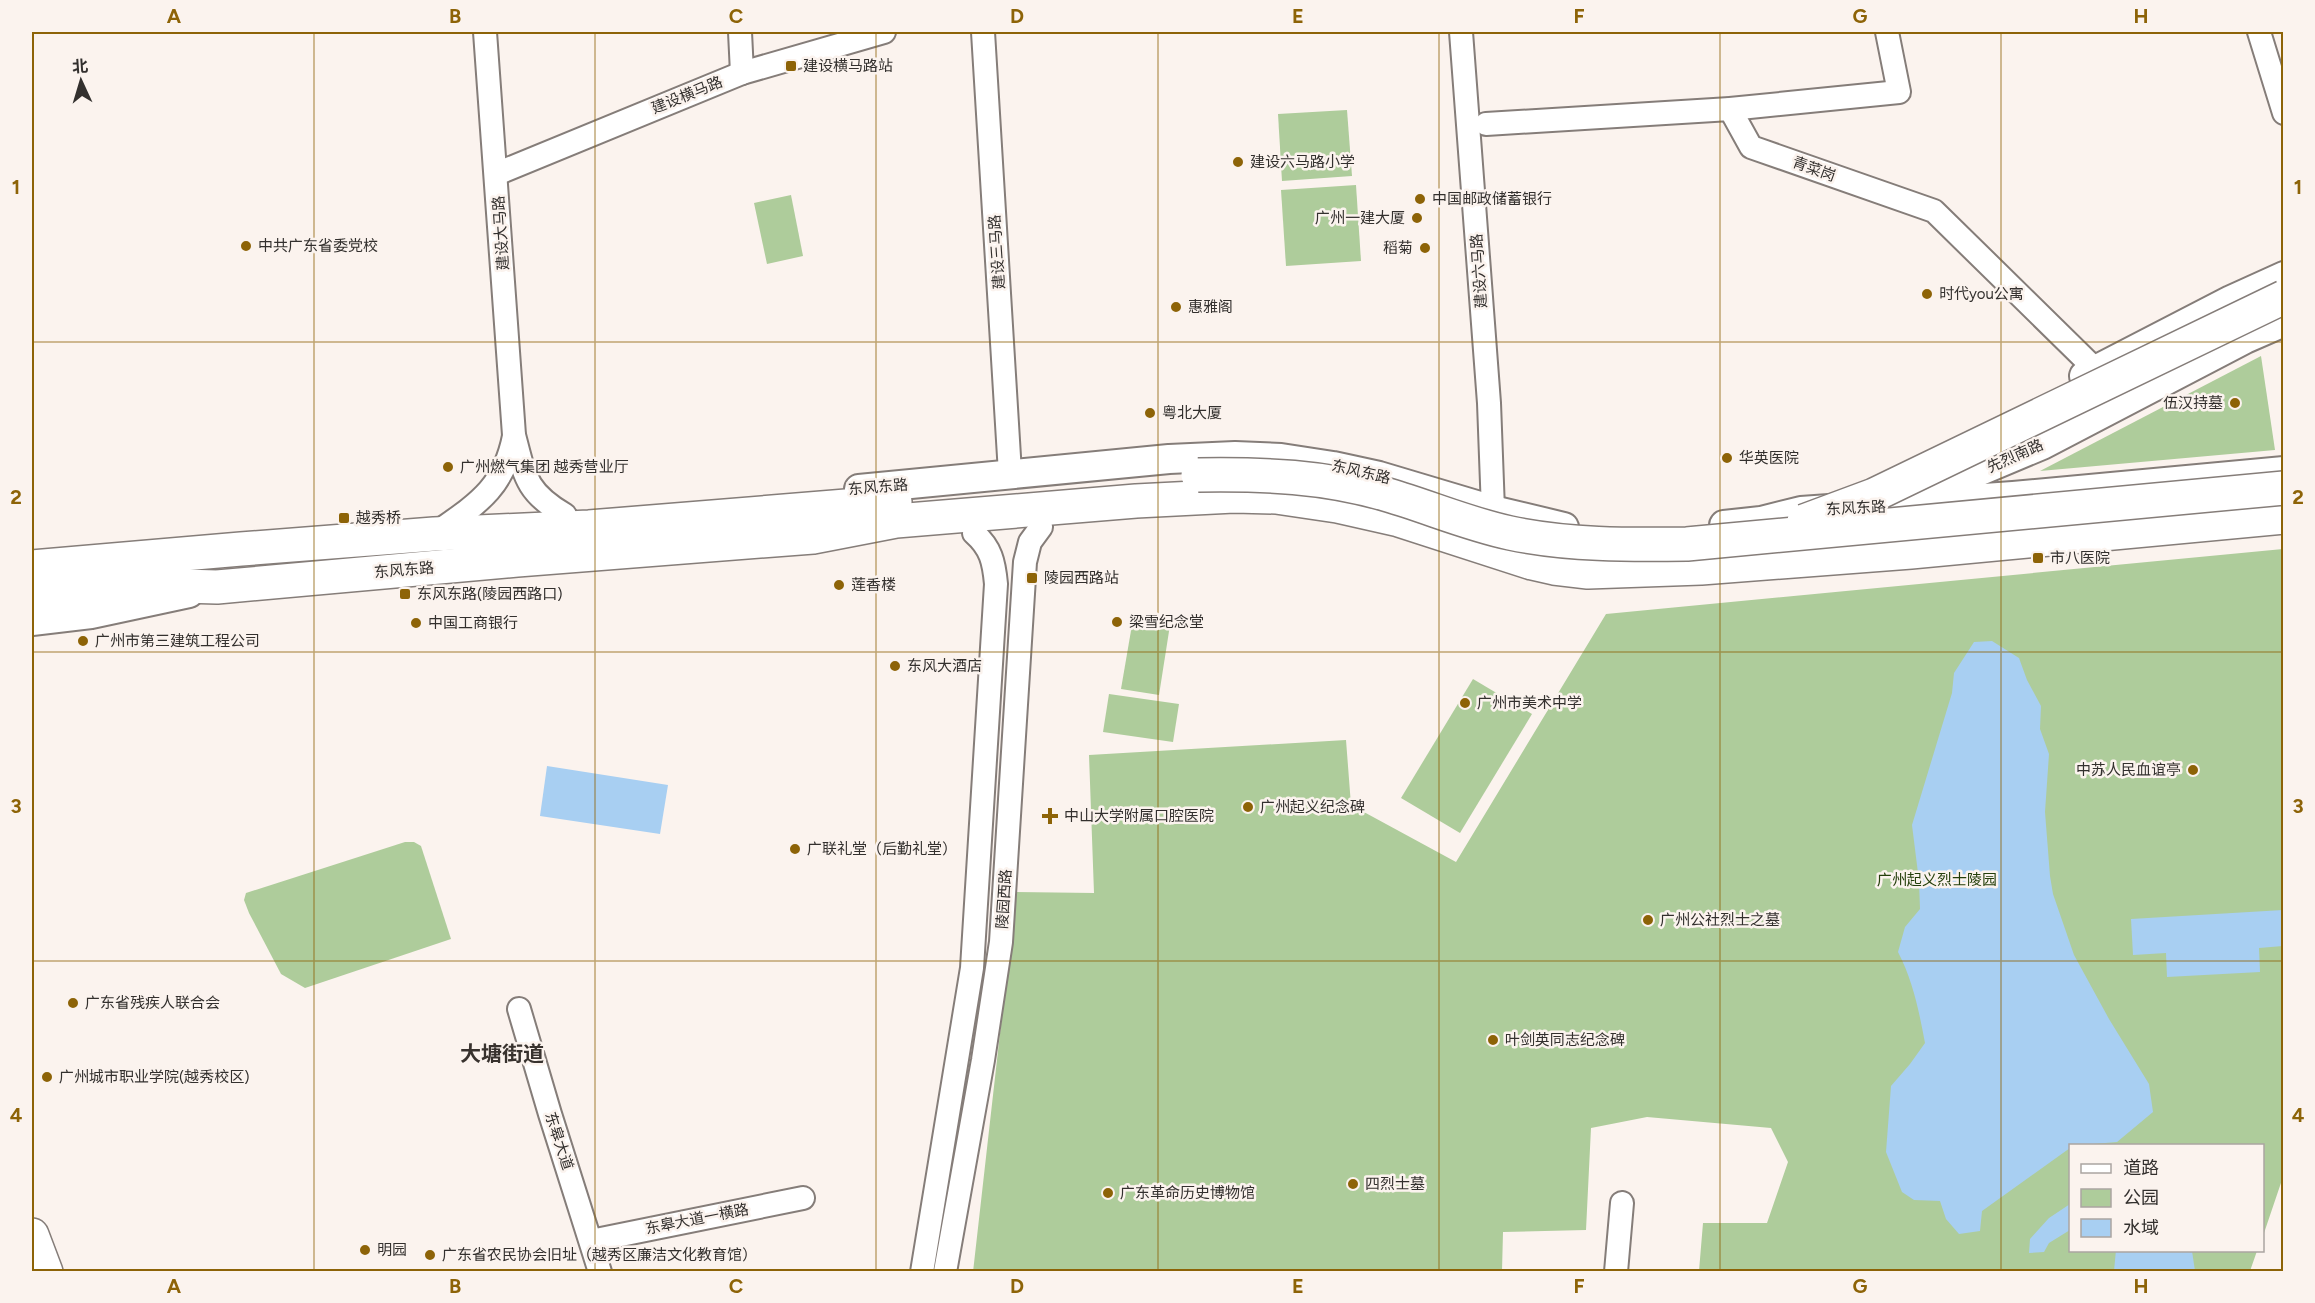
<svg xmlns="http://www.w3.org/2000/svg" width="2315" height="1303" viewBox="0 0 2315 1303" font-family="Figtree,'Noto Sans SC',sans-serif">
  <rect width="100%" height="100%" fill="#fbf3ee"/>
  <g fill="#aecc9b">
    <polygon points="1347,110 1352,176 1282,181 1278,114"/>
    <polygon points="1356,185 1361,261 1286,266 1281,190"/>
    <polygon points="791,195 803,256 767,264 754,203"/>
    <polygon points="2261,356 2275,450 2040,471"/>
    <polygon points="2283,549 2284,1174 2263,1236 2262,1146 2070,1146 2070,1250 2257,1251 2250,1271 1699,1271 1703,1223 1767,1223 1788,1162 1771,1128 1647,1117 1591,1128 1586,1230 1503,1232 1502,1271 973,1272 1016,892 1094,893 1089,755 1346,740 1351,805 1456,862 1606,614"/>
    <polygon points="1133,619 1170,625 1159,695 1121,689"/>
    <polygon points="1473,679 1532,714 1460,833 1401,798"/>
    <polygon points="1109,694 1179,704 1173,742 1103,732"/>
    <polygon points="405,842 414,842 421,846 451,939 305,988 281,974 249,913 244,900 246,893"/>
  </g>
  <g fill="#a8cff2">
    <path d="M1992,641L2019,658L2027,680L2041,706L2040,729L2049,754L2045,812L2050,876L2053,894L2074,955L2109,1019L2149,1084L2153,1112L2117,1142L2070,1146V1148L1982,1211L1980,1231L1959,1234L1946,1219L1940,1201L1914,1200L1902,1192L1886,1152L1891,1086L1910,1064L1925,1043C1919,1011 1913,981 1898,952L1905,927L1920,909L1919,881L1912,825L1952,693L1954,673L1974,642Z"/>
    <polygon points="547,766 668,785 660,834 540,816"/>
    <polygon points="2283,910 2283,946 2259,948 2260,972 2167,977 2166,953 2133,955 2131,919"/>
    <polygon points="2070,1204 2070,1230 2049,1243 2044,1252 2029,1253 2030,1239 2049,1218"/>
    <polygon points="2116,1250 2192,1251 2195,1271 2114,1271"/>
  </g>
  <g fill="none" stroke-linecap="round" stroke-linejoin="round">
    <g stroke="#857d79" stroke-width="26">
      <g id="minor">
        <path d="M485,32L514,435C525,477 526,492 565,515"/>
        <polyline points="740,32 742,73"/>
        <polyline points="983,32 1010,473"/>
        <polyline points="1461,32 1489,403 1493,510 1498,524"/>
        <polyline points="2259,32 2284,113"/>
        <polyline points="1730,109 1751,147 1934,211 2096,370"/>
        <polyline points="1486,124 1730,109 1899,92 1887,32"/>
        <polyline points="496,174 742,73 884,32"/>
        <path d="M436,533C477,504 504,488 514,436"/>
        <polyline points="519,1009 550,1114 600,1272"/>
        <polyline points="591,1241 803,1198"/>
        <path d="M922,1272L972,968L996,584C994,562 991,548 974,533"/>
        <polyline points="945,1272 983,1060 1001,942 1025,562 1030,542 1041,527"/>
        <polyline points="1616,1272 1622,1203"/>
      </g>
    </g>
    <g stroke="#857d79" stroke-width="32">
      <g id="major">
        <polyline points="2084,376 2231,300 2284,276"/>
        <polyline points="859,489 1169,459 1235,456 1281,458 1333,466 1379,476 1493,510 1564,527"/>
        <polyline points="1923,495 2042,445 2245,339 2284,322"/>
        <polyline points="1724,525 1761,521 1801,511 2013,496 2284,471"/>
        <polyline points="32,621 91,614 189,593"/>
      </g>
    </g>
    <g stroke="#857d79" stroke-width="36">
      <g id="highway">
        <polyline points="32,567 241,549 434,534 589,527 895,502"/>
        <polyline points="32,594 148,585 217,587 517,560 813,537 896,521 1136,501 1234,496 1276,497 1337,506 1399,520 1532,563 1554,568 1588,572 1701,568 1911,552 2284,517"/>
        <polyline points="32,1235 46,1272"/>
      </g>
    </g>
    <use href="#minor" stroke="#fff" stroke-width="22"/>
    <use href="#major" stroke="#fff" stroke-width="28"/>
    <use href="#highway" stroke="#fff" stroke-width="33"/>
    <g stroke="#857d79" stroke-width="36" stroke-linecap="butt">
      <g id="highway-bridge">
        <path d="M1198,475C1263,474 1325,476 1388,495C1429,507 1468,524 1510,533C1568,545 1628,545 1687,544L2284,488"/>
        <polyline points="1804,521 1874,495 2284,297"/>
      </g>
    </g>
    <use href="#highway-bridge" stroke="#fff" stroke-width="33"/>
  </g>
  <path fill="none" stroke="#8d6307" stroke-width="1.5" stroke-opacity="0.55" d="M314,32V1272M595,32V1272M876,32V1272M1158,32V1272M1439,32V1272M1720,32V1272M2001,32V1272M32,342H2284M32,652H2284M32,961H2284"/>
  <g fill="#8d6307" stroke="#fbf3ee" stroke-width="2">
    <rect x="785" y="60" width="12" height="12" rx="3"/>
    <circle cx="1238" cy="162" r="6"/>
    <circle cx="1420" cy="199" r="6"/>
    <circle cx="1417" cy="218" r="6"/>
    <circle cx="246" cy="246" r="6"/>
    <circle cx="1425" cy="248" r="6"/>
    <circle cx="1927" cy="294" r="6"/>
    <circle cx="1176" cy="307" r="6"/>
    <circle cx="2235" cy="403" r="6"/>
    <circle cx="1150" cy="413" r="6"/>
    <circle cx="1727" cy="458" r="6"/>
    <circle cx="448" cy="467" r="6"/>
    <rect x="338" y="512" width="12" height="12" rx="3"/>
    <rect x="2032" y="552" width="12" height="12" rx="3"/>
    <rect x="1026" y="572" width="12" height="12" rx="3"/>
    <circle cx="839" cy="585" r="6"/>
    <rect x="399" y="588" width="12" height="12" rx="3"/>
    <circle cx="1117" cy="622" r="6"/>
    <circle cx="416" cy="623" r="6"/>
    <circle cx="83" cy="641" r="6"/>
    <circle cx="895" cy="666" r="6"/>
    <circle cx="1465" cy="703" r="6"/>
    <circle cx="2193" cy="770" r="6"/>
    <circle cx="1248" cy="807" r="6"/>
    <path d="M1047 807h6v6h6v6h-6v6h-6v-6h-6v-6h6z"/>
    <circle cx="795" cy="849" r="6"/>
    <circle cx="1648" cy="920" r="6"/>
    <circle cx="73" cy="1003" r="6"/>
    <circle cx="1493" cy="1040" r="6"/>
    <circle cx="47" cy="1077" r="6"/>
    <circle cx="1353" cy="1184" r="6"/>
    <circle cx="1108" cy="1193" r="6"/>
    <circle cx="365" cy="1250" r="6"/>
    <circle cx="430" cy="1255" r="6"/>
  </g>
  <g text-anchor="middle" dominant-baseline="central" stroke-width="5" stroke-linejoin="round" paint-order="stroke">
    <g font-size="15" fill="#33302e" stroke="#fbf3ee" text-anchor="start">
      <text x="803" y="66">建设横马路站</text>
      <text x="1250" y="162">建设六马路小学</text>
      <text x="1432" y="199">中国邮政储蓄银行</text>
      <text x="1405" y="218" text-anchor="end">广州一建大厦</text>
      <text x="258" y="246">中共广东省委党校</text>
      <text x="1413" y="248" text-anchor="end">稻菊</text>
      <text x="1939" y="294">时代you公寓</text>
      <text x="1188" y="307">惠雅阁</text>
      <text x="2223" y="403" text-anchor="end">伍汉持墓</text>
      <text x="1162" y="413">粤北大厦</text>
      <text x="1739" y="458">华英医院</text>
      <text x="460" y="467">广州燃气集团 越秀营业厅</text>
      <text x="356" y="518">越秀桥</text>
      <text x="2050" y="558">市八医院</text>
      <text x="1044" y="578">陵园西路站</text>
      <text x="851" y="585">莲香楼</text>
      <text x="417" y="594">东风东路(陵园西路口)</text>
      <text x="1129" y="622">梁雪纪念堂</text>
      <text x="428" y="623">中国工商银行</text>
      <text x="95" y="641">广州市第三建筑工程公司</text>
      <text x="907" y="666">东风大酒店</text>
      <text x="1477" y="703">广州市美术中学</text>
      <text x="2181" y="770" text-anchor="end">中苏人民血谊亭</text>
      <text x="1260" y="807">广州起义纪念碑</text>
      <text x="1064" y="816">中山大学附属口腔医院</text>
      <text x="807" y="849">广联礼堂（后勤礼堂）</text>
      <text x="1660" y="920">广州公社烈士之墓</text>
      <text x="85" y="1003">广东省残疾人联合会</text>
      <text x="1505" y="1040">叶剑英同志纪念碑</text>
      <text x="59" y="1077">广州城市职业学院(越秀校区)</text>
      <text x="1365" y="1184">四烈士墓</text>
      <text x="1120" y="1193">广东革命历史博物馆</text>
      <text x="377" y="1250">明园</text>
      <text x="442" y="1255">广东省农民协会旧址（越秀区廉洁文化教育馆）</text>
    </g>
    <g font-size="15" fill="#33302e" stroke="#fbf3ee">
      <text transform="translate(687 95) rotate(-22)">建设横马路</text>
      <text transform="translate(1814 169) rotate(20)">青菜岗</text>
      <text transform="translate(501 233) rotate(-94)">建设大马路</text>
      <text transform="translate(997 252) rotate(-94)">建设三马路</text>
      <text transform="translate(1479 271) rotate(-94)">建设六马路</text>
      <text transform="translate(2015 456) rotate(-24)">先烈南路</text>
      <text transform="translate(1361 472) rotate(13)">东风东路</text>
      <text transform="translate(878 487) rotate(-5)">东风东路</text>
      <text transform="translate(1856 508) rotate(-3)">东风东路</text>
      <text transform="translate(404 570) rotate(-5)">东风东路</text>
      <text transform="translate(1004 899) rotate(-86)">陵园西路</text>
      <text transform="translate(559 1141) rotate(72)">东皋大道</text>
      <text transform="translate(697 1219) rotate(-11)">东皋大道一横路</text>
    </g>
    <g font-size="15" fill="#243f0b" stroke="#fbf3ee">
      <text x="1937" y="880">广州起义烈士陵园</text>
    </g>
    <g font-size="21" font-weight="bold" fill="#38322e" stroke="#fbf3ee">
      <text x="502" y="1053">大塘街道</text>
    </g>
  </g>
  <rect width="2315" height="1303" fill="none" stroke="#fbf3ee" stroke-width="66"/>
  <rect x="2069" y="1144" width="195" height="108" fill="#fbf3ee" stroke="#aba5a1" stroke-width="1.5"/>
  <rect x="2081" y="1164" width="30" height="9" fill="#ffffff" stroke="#aba5a1" stroke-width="1.5"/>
  <text x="2123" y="1174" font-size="18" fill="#33302e">道路</text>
  <rect x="2081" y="1189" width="30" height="18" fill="#aecc9b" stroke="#aba5a1" stroke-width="1.5"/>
  <text x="2123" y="1204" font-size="18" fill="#33302e">公园</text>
  <rect x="2081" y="1219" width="30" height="18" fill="#a8cff2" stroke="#aba5a1" stroke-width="1.5"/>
  <text x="2123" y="1234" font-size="18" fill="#33302e">水域</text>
  <g transform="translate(81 81) rotate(356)" stroke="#fbf3ee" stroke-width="4.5" paint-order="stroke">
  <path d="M0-4.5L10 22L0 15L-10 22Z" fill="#33302e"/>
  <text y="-9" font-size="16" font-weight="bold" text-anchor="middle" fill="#33302e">北</text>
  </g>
  <rect x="33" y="33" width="2249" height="1237" fill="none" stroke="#8d6307" stroke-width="2"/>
  <g font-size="20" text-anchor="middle" font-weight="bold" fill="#8d6307">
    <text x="174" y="23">A</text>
    <text x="455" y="23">B</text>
    <text x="736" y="23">C</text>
    <text x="1017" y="23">D</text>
    <text x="1298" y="23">E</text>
    <text x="1579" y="23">F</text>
    <text x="1860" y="23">G</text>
    <text x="2141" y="23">H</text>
    <text x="16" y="194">1</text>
    <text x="2298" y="194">1</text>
    <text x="16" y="504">2</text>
    <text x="2298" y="504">2</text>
    <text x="16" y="813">3</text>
    <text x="2298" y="813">3</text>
    <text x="16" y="1122">4</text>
    <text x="2298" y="1122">4</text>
    <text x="174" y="1293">A</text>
    <text x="455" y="1293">B</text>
    <text x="736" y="1293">C</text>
    <text x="1017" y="1293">D</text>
    <text x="1298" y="1293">E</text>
    <text x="1579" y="1293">F</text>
    <text x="1860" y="1293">G</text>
    <text x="2141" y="1293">H</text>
  </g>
</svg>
